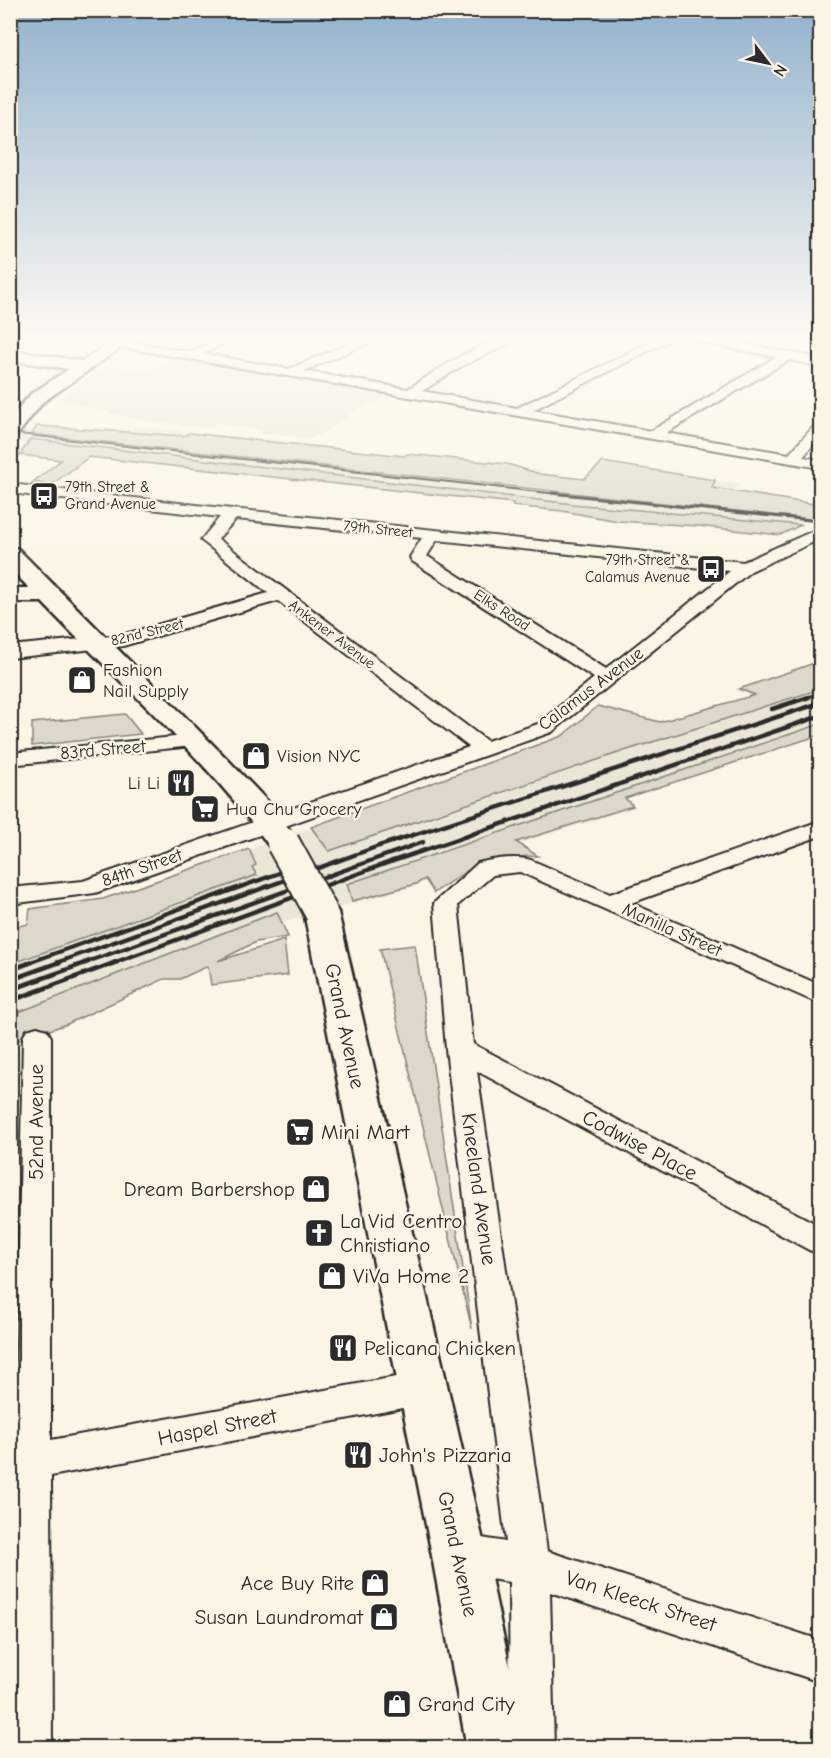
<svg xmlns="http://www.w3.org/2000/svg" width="831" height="1758" viewBox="0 0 831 1758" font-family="'Comic Neue',sans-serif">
  <rect width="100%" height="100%" fill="#fcf5e5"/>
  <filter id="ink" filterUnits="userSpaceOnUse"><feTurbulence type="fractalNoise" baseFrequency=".0167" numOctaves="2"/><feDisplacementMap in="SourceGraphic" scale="12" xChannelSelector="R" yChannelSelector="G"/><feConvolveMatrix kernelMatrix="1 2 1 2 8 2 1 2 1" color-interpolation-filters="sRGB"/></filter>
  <g filter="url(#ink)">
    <g fill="#ece6d7">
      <polygon points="176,357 268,373 393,395 349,413 350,416 311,440 271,433 267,435 259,433 261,431 217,423 208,428 138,420 59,399 108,365 146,372"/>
      <polygon points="38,425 129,430 138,426 540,470 536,476 580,480 600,464 741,484 731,493 820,504 820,519 795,525 781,533 510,506 511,500 21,451 28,444 11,442 11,427 35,431"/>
      <polygon points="820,660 820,733 626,798 636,807 476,857 416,886 275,925 11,1040 10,932 116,899 253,849 277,834 314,829 567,737 602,706 662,724 751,695 735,690"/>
    </g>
    <g fill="#ded8ca" stroke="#84827a" stroke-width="1.5">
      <polygon points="37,426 184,436 189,433 404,456 407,454 507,464 540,474 584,479 603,462 715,480 712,488 820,505 820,520 32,434"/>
      <polygon points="30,439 573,504 801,525 780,535 698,526 618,521 562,511 513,506 513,503 89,457 51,485 33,482 61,460 20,455"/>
      <polygon points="820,661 820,689 621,752 329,851 311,827 562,736 598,706 660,722 755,695 739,689"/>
      <polygon points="125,714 141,734 32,746 32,723"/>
      <path d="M820,724V735L625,798L633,806L516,842L538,856C487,857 475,864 434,893L425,879L416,884L352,901L347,884Z"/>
      <polygon points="249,849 256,865 252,867 257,875 11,964 11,928 28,924 30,909 103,899"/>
      <polygon points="277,912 288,937 256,942 218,961 284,940 288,975 211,985 208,966 180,979 164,979 67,1024 11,1043 11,1015"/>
      <polygon points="415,945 472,1329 380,949"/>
    </g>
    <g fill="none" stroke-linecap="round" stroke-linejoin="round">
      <g stroke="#2b2b2b" stroke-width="4">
        <g id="street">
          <path d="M220,338H234L204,354L289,369L362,338H377L375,340L304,371L408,389C438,370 482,338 519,338L517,340L462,366L422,391L517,408L658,338H672L670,340L533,410L651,431L776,357L698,342L692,338H714L820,358V366L789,360L666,433L789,454L815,425L820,424V436L803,457L820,460V468L119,347L113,343L119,339L190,352Z"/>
          <path d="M10,484L232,509L743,562L820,528V539L751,571L552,732L95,893L10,904V888L83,881L469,747L278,601L123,646L10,658V646L122,635L268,593L201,540L220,517L10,493ZM236,519L422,538L410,557L412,561L594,678L538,724L487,741L218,539ZM437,540L730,571L606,669L427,556Z"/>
          <polygon points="195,735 202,737 205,741 202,745 10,765 10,753"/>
          <path d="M820,821V836L631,903L820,985V1004L520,872L493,875L458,905L473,1044L820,1226V1254L809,1250L477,1071L547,1551L820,1640V1682L550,1592L554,1748H510L509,1582L458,1574L444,1568L438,1554L444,1540L458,1534L506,1542L446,1049L434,903L478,863C494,859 515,856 531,860L610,894Z"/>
          <polygon points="37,1027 47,1030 51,1037 51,1440 423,1372 436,1377 441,1388 436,1399 423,1404 51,1476 52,1748 10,1748 14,1483 10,1484 10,1448 15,1447 23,1037 27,1030"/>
        </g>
      </g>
      <g stroke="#2b2b2b" stroke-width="5">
        <g id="secondary">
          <polygon points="117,338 135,338 43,402 17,435 10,437 10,418 31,394 69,369 10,360 10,350 82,361"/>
          <path d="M10,547L18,549L228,760L272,806L299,843L294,850L283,853L272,850C209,760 118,682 42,602H10V588H29L10,568Z"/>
          <polygon points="321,901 333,904 338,912 484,1545 527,1748 467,1748 430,1545 304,912 309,904"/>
        </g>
      </g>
      <use href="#street" fill="#fcf5e5" fill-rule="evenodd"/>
      <use href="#secondary" fill="#fcf5e5" fill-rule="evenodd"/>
      <polyline stroke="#2b2b2b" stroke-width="2" points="10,433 567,495"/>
      <g stroke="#2b2b2b" stroke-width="3">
        <polyline points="552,493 820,521"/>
        <polyline points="804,698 820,693"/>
      </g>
      <g stroke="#2b2b2b" stroke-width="4.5">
        <polyline points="772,709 809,697"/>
        <polyline points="28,963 296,867"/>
        <polyline points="56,963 379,846 820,703"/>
        <polyline points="84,963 423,842"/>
        <polyline points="113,963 390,862 820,716"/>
      </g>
      <g stroke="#2b2b2b" stroke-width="5">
        <polyline points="10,970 32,962"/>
        <polyline points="10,980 60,962"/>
        <polyline points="10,990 88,962"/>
        <polyline points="10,1001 117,962"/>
      </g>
      <g stroke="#2b2b2b" stroke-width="36" stroke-linecap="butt">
        <polyline id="secondary-bridge" points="283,843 321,912"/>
      </g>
      <use href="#secondary-bridge" stroke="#fcf5e5" stroke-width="32"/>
    </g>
  </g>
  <linearGradient id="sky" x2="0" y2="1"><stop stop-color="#93b2cd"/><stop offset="0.58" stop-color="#fefaf3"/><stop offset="1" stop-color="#fefaf3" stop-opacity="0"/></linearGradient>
  <rect width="831" height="584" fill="url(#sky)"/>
  <defs>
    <g id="bus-square" transform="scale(1.5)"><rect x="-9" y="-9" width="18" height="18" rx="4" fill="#2b2b2b" stroke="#fcf5e5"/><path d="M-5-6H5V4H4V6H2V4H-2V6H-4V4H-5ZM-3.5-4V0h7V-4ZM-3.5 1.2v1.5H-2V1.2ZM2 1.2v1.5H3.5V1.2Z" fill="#fff"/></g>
    <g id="shop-square" transform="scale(1.5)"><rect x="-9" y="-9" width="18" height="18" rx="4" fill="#2b2b2b" stroke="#fcf5e5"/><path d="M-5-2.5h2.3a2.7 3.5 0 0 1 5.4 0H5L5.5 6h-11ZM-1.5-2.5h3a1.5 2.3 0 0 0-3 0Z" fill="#fff"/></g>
    <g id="restaurant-square" transform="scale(1.5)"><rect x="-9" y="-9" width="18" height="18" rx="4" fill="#2b2b2b" stroke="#fcf5e5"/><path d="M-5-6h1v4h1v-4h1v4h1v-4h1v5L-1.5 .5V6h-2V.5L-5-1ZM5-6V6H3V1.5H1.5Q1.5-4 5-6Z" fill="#fff"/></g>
    <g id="supermarket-square" transform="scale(1.5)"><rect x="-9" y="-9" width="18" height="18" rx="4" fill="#2b2b2b" stroke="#fcf5e5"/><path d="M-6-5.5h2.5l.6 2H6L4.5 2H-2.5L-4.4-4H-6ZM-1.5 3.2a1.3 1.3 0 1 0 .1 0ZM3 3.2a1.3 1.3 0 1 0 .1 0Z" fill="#fff"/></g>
    <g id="church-square" transform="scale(1.5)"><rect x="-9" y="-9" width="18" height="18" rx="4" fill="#2b2b2b" stroke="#fcf5e5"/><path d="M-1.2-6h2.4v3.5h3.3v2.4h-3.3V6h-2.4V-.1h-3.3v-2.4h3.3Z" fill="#fff"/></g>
  </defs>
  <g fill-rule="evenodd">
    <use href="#bus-square" x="44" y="496"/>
    <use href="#bus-square" x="711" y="569"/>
    <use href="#shop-square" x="82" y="680"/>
    <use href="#shop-square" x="256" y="756"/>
    <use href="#restaurant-square" x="181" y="783"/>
    <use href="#supermarket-square" x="205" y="809"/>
    <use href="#supermarket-square" x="300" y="1132"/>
    <use href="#shop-square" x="316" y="1189"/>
    <use href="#church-square" x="319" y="1233"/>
    <use href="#shop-square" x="332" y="1276"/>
    <use href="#restaurant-square" x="343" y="1348"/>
    <use href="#restaurant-square" x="358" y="1455"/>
    <use href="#shop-square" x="375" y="1583"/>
    <use href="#shop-square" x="384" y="1617"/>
    <use href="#shop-square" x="397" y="1704"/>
  </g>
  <g text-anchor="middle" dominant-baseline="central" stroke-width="5" stroke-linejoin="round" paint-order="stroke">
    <g font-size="15" fill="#2b2b2b" stroke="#fcf5e5" text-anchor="start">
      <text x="65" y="487">79th Street &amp;<tspan x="65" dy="17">Grand Avenue</tspan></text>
      <text x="690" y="560" text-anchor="end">79th Street &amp;<tspan x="690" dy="17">Calamus Avenue</tspan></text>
    </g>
    <g font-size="15" fill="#2b2b2b" stroke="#fcf5e5">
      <text transform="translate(378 529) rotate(6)">79th Street</text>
      <text transform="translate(502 610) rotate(33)">Elks Road</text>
      <text transform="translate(147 632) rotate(-14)">82nd Street</text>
      <text transform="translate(332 634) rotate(37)">Ankener Avenue</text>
    </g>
    <g font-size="18" fill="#2b2b2b" stroke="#fcf5e5" text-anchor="start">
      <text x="103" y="670">Fashion<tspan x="103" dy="21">Nail Supply</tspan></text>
      <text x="277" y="756">Vision NYC</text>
      <text x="160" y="783" text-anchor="end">Li Li</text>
      <text x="226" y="809">Hua Chu Grocery</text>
    </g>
    <g font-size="18" fill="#2b2b2b" stroke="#fcf5e5">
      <text transform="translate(591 689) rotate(-37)">Calamus Avenue</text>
      <text transform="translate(103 750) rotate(-5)">83rd Street</text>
      <text transform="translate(142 868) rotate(-19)">84th Street</text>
      <text transform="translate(672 930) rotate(24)">Manilla Street</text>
    </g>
    <g font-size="21" fill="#2b2b2b" stroke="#fcf5e5">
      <text transform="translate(345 1026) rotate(78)">Grand Avenue</text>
      <text transform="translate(36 1122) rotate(-90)">52nd Avenue</text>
      <text transform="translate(640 1145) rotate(28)">Codwise Place</text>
      <text transform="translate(479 1189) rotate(82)">Kneeland Avenue</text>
      <text transform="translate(217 1427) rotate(-11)">Haspel Street</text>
      <text transform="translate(458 1554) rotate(78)">Grand Avenue</text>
      <text transform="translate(641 1601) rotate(18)">Van Kleeck Street</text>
    </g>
    <g font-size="21" fill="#2b2b2b" stroke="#fcf5e5" text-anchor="start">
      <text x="321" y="1132">Mini Mart</text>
      <text x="295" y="1189" text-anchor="end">Dream Barbershop</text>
      <text x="340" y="1221">La Vid Centro<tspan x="340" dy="24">Christiano</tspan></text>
      <text x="353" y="1276">ViVa Home 2</text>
      <text x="364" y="1348">Pelicana Chicken</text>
      <text x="379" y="1455">John's Pizzaria</text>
      <text x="354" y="1583" text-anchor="end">Ace Buy Rite</text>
      <text x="363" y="1617" text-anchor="end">Susan Laundromat</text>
      <text x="418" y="1704">Grand City</text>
    </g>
  </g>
  <rect width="831" height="1758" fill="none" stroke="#fcf5e5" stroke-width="36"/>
  <rect x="18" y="18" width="795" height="1722" fill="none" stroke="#2b2b2b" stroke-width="2" filter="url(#ink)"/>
  <g transform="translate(768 63) rotate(122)" stroke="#fcf5e5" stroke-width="4.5" paint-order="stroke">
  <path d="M0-4.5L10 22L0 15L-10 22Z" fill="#2b2b2b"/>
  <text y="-9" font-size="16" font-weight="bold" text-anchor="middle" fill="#2b2b2b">N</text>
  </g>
</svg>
